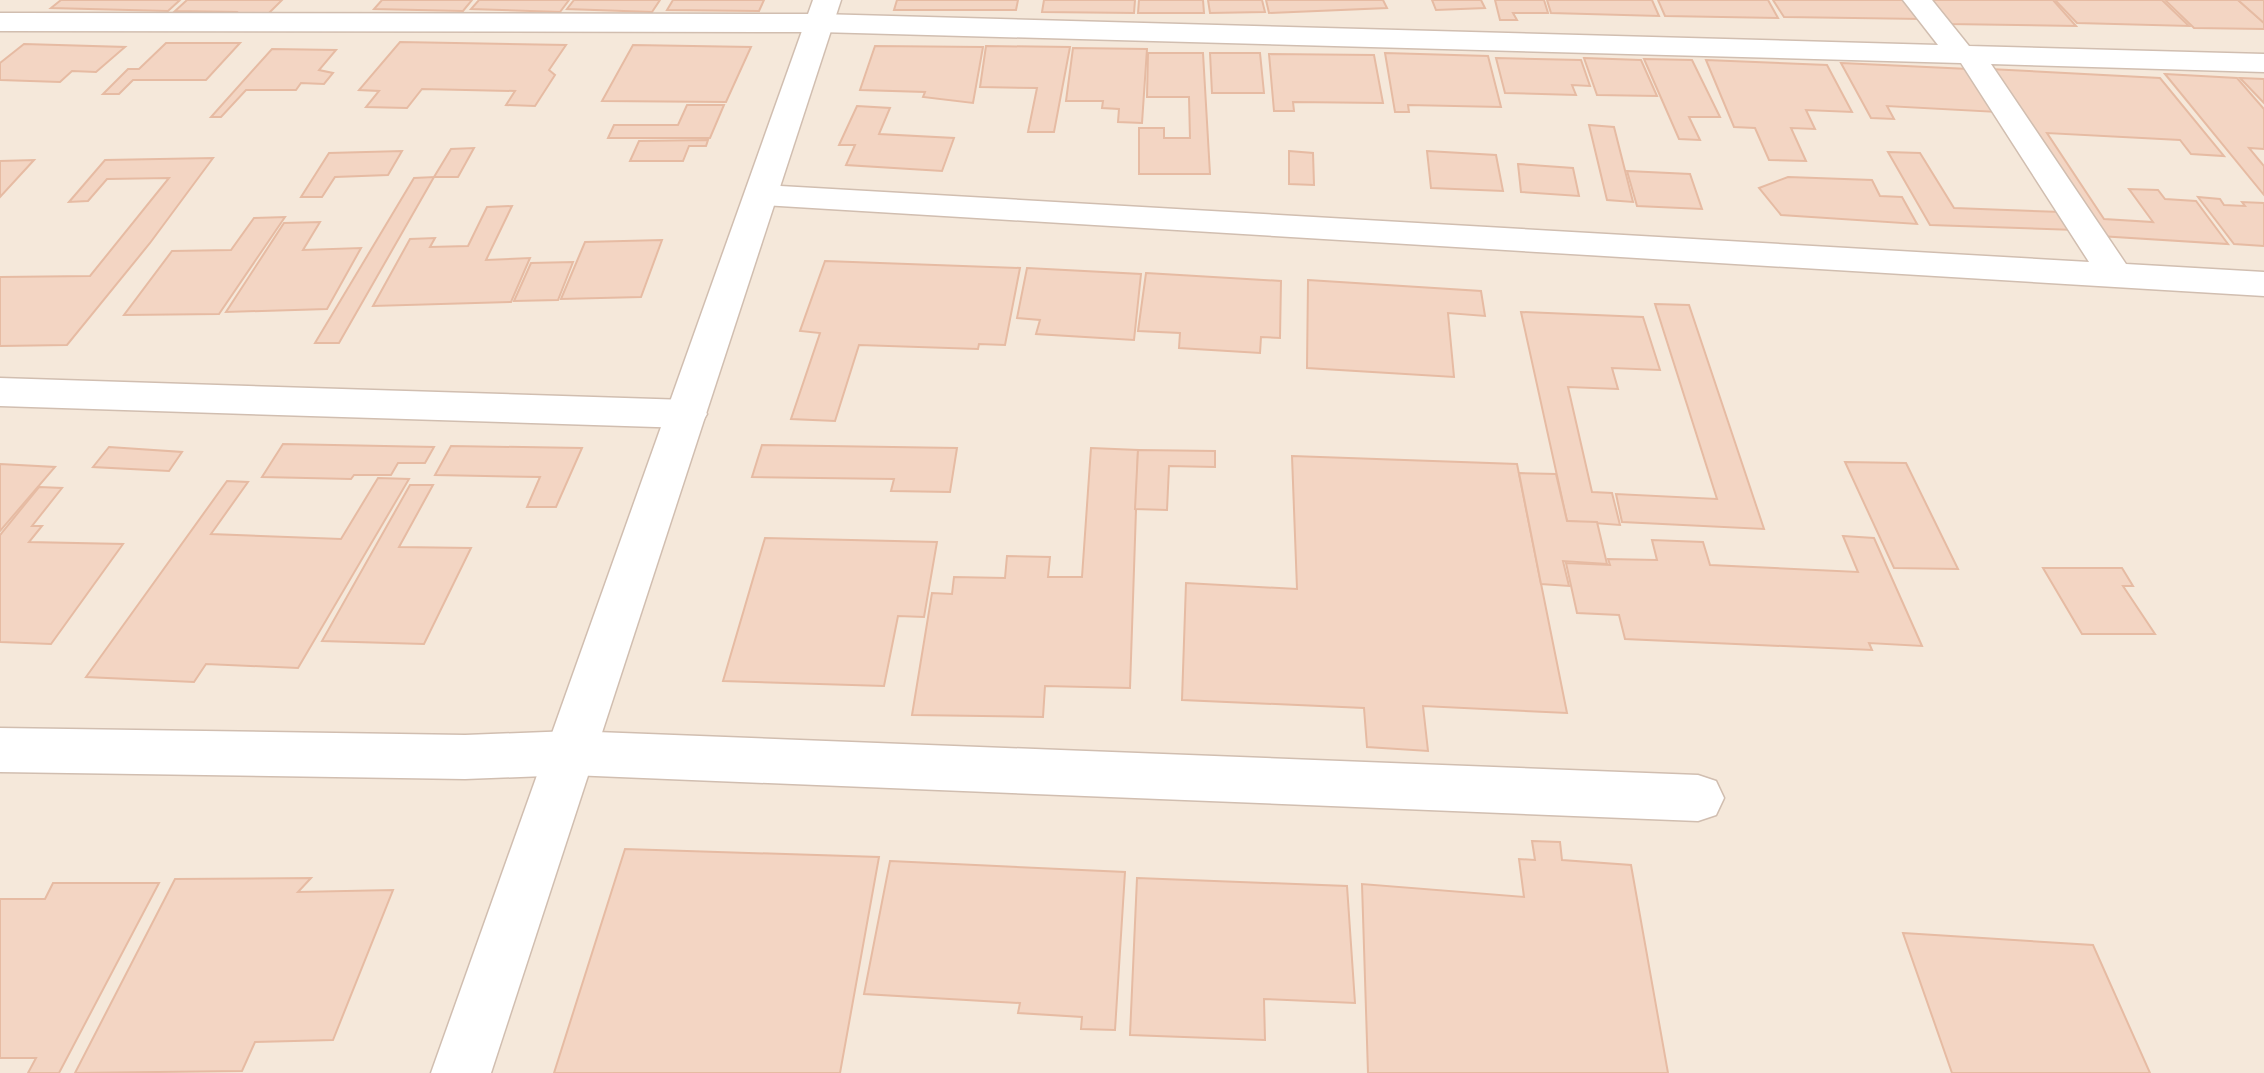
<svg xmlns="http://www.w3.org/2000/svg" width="2264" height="1073" viewBox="0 0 2264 1073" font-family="Manrope,sans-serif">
  <rect width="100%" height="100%" fill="#fdf6ec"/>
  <rect fill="#f5e8da" x="0" y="0" width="2264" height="1073"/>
  <g fill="#f3d5c3" stroke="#e6bba3" stroke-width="2">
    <polygon points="61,0 180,0 168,11 51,8"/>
    <polygon points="187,0 282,0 263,19 229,18 236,12 175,11"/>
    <polygon points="382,0 472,0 463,11 374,9"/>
    <polygon points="479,0 569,0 560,12 471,9"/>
    <polygon points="574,0 660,0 652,12 567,9"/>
    <polygon points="673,0 764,0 759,11 667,10"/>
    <polygon points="897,0 1018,0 1016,10 894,10"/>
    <polygon points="1044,0 1135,0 1134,13 1042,12"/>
    <polygon points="1139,0 1203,0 1204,13 1138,13"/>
    <polygon points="1208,0 1262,0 1265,12 1210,13"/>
    <polygon points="1266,0 1383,0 1387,8 1269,13"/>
    <polygon points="1432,0 1481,0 1485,8 1436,10"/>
    <polygon points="1495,0 1544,0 1548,13 1513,13 1517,20 1500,20"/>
    <polygon points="1547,0 1652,0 1659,16 1551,13"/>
    <polygon points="1658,0 1768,0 1778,18 1665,16"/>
    <polygon points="1773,0 1907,0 1922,19 1784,17"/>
    <polygon points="1929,0 2053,0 2076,26 1948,24"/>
    <polygon points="2055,0 2162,0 2189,26 2077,23"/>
    <polygon points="2165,0 2238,0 2264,23 2264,29 2194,28"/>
    <polygon points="2238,0 2264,0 2264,23"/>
    <polygon points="400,42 566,45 549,70 555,75 535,106 506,105 515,91 422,89 407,108 366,107 379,91 359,90"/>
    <polygon points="166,43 240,43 206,80 133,80 119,94 103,94 128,69 139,69"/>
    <polygon points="24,44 125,47 96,72 72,71 60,82 0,80 0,63"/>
    <polygon points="633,45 751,47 726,102 602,101"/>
    <polygon points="875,46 983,47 973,103 923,97 925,92 860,90"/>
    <polygon points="986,46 1070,47 1054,132 1028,132 1037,88 980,87"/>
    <polygon points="1073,48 1147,49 1142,123 1118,122 1119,109 1102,108 1103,101 1066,101"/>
    <polygon points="272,49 336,50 319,70 333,73 324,84 301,83 296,90 246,90 221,117 211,117"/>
    <polygon points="1148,53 1203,53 1210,174 1139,174 1139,128 1164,128 1164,138 1190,138 1189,97 1147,97"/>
    <polygon points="1210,53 1260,53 1264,93 1212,93"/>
    <polygon points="1385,53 1488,56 1501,107 1408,105 1409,112 1395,112"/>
    <polygon points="1269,54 1374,55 1383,103 1293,102 1294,111 1274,111"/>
    <polygon points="1496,58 1581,60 1590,86 1572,85 1576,95 1505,93"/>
    <polygon points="1584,58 1641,60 1657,96 1597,95"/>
    <polygon points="1644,59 1692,60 1720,117 1689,117 1700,140 1679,139"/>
    <polygon points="1706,60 1827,65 1852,112 1806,110 1815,129 1791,128 1806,161 1769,160 1755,128 1734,127"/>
    <polygon points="1841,63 1969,69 1997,112 1887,106 1894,119 1871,118"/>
    <polygon points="1989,69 2160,78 2224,156 2191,154 2180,140 2047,133 2104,219 2153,222 2129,189 2158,190 2165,199 2196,201 2228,244 2099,236"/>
    <polygon points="2165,74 2237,78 2264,109 2264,149 2249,148 2264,166 2264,195"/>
    <polygon points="2240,78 2264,79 2264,103"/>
    <polygon points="687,105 724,105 710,138 608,138 614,125 678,125"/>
    <polygon points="857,106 890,108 879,134 954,138 942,171 846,165 855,145 839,145"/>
    <polygon points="1589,125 1614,127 1633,202 1607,200"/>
    <polygon points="708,140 706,146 689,146 683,161 630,161 639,141"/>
    <polygon points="474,148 458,177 434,177 451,149"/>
    <polygon points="402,151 388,175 335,177 322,197 301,197 329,153"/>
    <polygon points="1289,151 1313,153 1314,185 1289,184"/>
    <polygon points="1427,151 1496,155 1503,191 1431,188"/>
    <polygon points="1888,152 1920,153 1954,208 2062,212 2075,230 1930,225"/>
    <polygon points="213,158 150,243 67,345 0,346 0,277 90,276 169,178 107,179 88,201 69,202 105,160"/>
    <polygon points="34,160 0,197 0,161"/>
    <polygon points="1518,164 1573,168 1579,196 1521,192"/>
    <polygon points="1627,171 1690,174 1702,209 1637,206"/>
    <polygon points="434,177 339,343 315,343 414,178"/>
    <polygon points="1788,177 1872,180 1880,196 1902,197 1917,224 1781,215 1759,188"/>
    <polygon points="2198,197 2220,199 2224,205 2245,206 2242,202 2264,203 2264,246 2234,244"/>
    <polygon points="512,206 486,260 530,258 511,302 373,306 410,239 435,238 430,247 468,246 487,207"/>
    <polygon points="285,217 219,314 124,315 172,251 231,250 254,218"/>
    <polygon points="320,222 303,250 361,248 327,309 226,312 284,223"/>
    <polygon points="662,240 641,297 561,299 585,242"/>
    <polygon points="825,261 1020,268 1005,345 979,344 978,349 859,345 835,421 791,419 820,333 800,331"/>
    <polygon points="573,262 558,300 514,301 531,263"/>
    <polygon points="1027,268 1141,274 1134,340 1036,334 1040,320 1017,318"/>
    <polygon points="1146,273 1281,281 1280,338 1261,337 1260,353 1179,348 1180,333 1138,331"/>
    <polygon points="1308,280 1481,291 1485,316 1448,313 1454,377 1307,368"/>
    <polygon points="1655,304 1689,305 1764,529 1622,522 1616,494 1717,499"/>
    <polygon points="1521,312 1643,317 1660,370 1612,368 1618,389 1568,387 1592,492 1612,493 1620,525 1567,521"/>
    <polygon points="283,444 434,447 425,463 398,463 391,475 354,475 351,479 262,477"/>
    <polygon points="762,445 957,448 950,492 891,491 894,479 752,477"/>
    <polygon points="451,446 582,448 556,507 527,507 540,477 435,475"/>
    <polygon points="109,447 182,452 169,471 93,467"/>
    <polygon points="1091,448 1138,450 1130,688 1045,686 1043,717 912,715 932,593 952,594 954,577 1005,578 1007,556 1050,557 1048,577 1082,577"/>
    <polygon points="1138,450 1215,451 1215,467 1169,466 1167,510 1135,509"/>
    <polygon points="1292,456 1517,464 1567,713 1423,706 1428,751 1367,747 1364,708 1182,700 1186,583 1297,589"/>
    <polygon points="1845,462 1906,463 1958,569 1894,568"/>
    <polygon points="0,464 55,467 0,531"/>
    <polygon points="1519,473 1556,474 1567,521 1597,522 1607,564 1563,561 1569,586 1541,584"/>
    <polygon points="378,478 409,479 298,668 206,664 194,682 86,677 227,481 248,482 211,534 341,539"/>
    <polygon points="410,485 433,485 399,547 471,548 424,644 322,641"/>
    <polygon points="39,487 62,488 32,526 42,526 29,542 123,544 51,644 0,642 0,535"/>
    <polygon points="1843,536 1874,538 1922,646 1869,643 1872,650 1625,639 1619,615 1577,613 1566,563 1610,565 1608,559 1657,560 1652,540 1703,542 1710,565 1858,572"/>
    <polygon points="765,538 937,542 924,617 898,616 884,686 723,681"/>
    <polygon points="2043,568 2122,568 2133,586 2123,586 2155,634 2082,634"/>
    <polygon points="1532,841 1560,842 1562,860 1631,865 1668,1073 1368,1073 1362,884 1524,897 1519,859 1535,860"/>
    <polygon points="625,849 879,857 840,1073 554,1073"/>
    <polygon points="890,861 1125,872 1115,1030 1081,1029 1082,1017 1018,1013 1020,1003 864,994"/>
    <polygon points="311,878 298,892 393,890 333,1040 255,1042 242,1071 75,1073 175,879"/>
    <polygon points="1137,878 1347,886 1355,1003 1264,999 1265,1040 1130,1035"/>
    <polygon points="53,883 159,883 59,1073 28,1073 36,1058 0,1058 0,899 45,899"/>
    <polygon points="1903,933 2093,945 2150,1073 1952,1073"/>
  </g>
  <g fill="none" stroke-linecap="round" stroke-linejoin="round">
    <g stroke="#d1beb0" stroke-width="3">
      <g id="minor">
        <polygon points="1903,0 1932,0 1969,46 2264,54 2264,72 1991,64 2126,264 2264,272 2264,296 763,205 751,202 746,195 751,188 763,185 2089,262 1961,63 819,32 0,31 0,13 819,14 1938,45"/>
        <polygon points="0,378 687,400 701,404 707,414 701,424 687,428 0,406"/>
        <polygon points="0,728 465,735 571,731 1698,775 1716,781 1724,798 1716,815 1698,821 571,775 465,779 0,772"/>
      </g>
    </g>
    <g stroke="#d1beb0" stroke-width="3">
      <polygon id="tertiary" points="813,0 841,0 491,1073 431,1073"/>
    </g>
    <use href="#minor" fill="#fff" fill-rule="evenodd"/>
    <use href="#tertiary" fill="#fff" fill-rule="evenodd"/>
  </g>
</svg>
